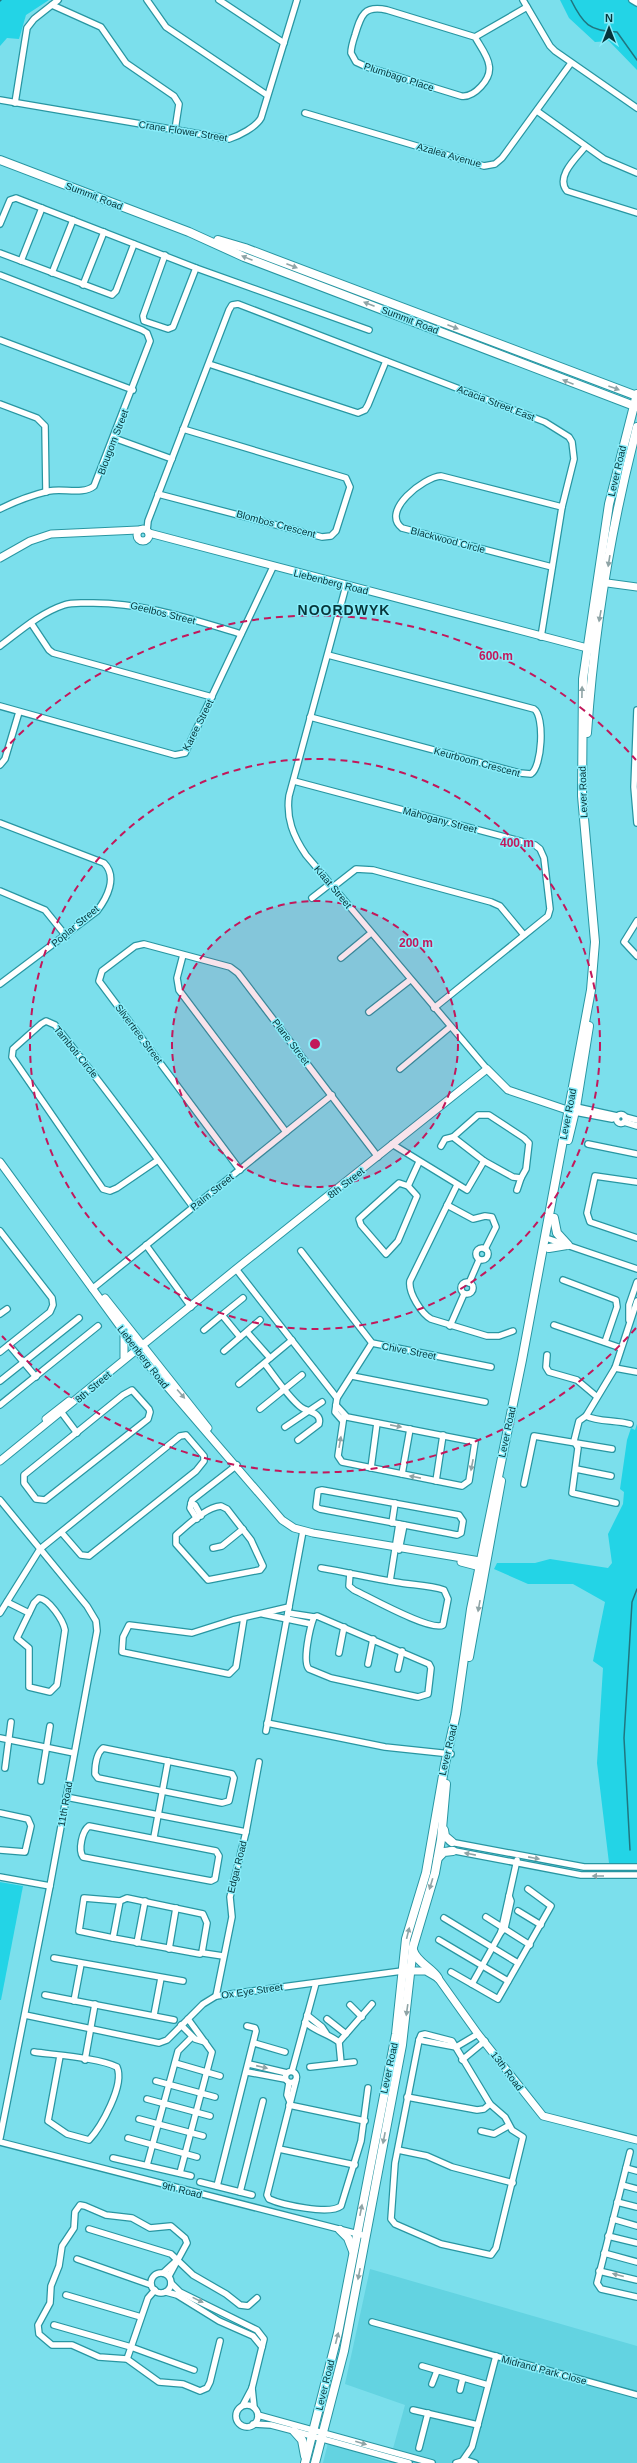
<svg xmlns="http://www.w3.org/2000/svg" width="637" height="2463" viewBox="0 0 637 2463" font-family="Helvetica,sans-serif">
  <rect width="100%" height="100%" fill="#7bdfec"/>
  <polygon fill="#63d3e1" points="370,2269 637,2346 637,2463 323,2463 328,2443 389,2463 405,2405 345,2384"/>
  <g fill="#23d4e6">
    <polygon points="0,0 49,0 26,15 19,39 7,38 0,46"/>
    <polygon points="560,0 629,0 637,5 637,70 609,41 595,42 569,18"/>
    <polygon points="637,1424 637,1863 609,1863 597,1763 603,1668 593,1661 605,1602 573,1584 528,1584 494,1569 497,1563 535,1563 550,1559 608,1568 612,1563 608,1534 623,1504 624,1492 620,1489 627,1440 631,1428 635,1430"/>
    <polygon points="0,1882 23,1886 1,2000 0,2000"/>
  </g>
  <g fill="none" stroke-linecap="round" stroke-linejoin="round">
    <g stroke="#20757f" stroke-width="1.5">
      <path d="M571,0C583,24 589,31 617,32L637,60"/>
      <polyline points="0,1 1,0"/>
      <polyline points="630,1850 624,1738 632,1602 637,1589"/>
    </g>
    <g stroke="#2896a2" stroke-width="8">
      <g id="minor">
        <polyline points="147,0 166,27 267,95"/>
        <polyline points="219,0 284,43"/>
        <polyline points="523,0 550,46 555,51 637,108"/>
        <polyline points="632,0 637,3"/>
        <polyline points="52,5 101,27 126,63 174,96 179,104 175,130"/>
        <path d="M475,37L387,10C364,5 361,15 355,35C353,41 351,47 351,53L356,62L367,67L461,96C474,98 492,79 489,65C488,56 480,46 475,37L527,7"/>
        <path d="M0,100L229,139C239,136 256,127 261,118L297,0"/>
        <polyline points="15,103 27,28 34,19 58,0"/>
        <polyline points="537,111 604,159 637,173"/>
        <polyline points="305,113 484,166 495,164 502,158 571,63"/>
        <path d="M585,147C576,158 555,177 567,191L637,213"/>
        <polyline points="0,224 10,200 16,198 196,268 369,330"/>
        <polyline points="0,253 112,295 116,291 134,244"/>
        <polyline points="165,255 143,316 144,321 168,329 173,327 196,268"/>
        <polyline points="21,261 42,208"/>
        <polyline points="52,273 73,220"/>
        <path d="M0,275L142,330L147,333L150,341L94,486C83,495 63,488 49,491C32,495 16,501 0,509"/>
        <polyline points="83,285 104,232"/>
        <polyline points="0,340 133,390"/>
        <polyline points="209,364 358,413 365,410 368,405 386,361"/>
        <polyline points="0,404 37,418 45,426 46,492"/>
        <polyline points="114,438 172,459"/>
        <polyline points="158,494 322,537 331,536 336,531 350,487 346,478 183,429"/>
        <polyline points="147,531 148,521 229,310 232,305 238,304 545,422 569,437 572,442 574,459 562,507 541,637"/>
        <path d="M552,567L402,528C380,511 424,477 441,476L562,507"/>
        <path d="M346,586L289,796C286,818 293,836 306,855L487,1069"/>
        <polyline points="31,623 49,650 53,653 212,697"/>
        <path d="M0,646C20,631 40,613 64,605C72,602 81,603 89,603C142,602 191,619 241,634"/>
        <polyline points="0,706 175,755 185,753 273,567"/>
        <polyline points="637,710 634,787 637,823"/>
        <path d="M310,717L520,773L531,774C542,767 545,716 534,709L328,655"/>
        <polyline points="0,765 5,759 19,712"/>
        <polyline points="294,781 535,845 540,849 544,858 550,909 548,916 434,1008"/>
        <path d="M0,823L104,863C118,877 107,898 97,911L0,984"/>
        <polyline points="333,887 356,869 373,870 491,902 500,906 524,935"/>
        <polyline points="0,891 45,910 66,936"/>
        <polyline points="312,898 330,884"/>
        <polyline points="637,921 624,942 637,956"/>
        <polyline points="183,955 177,978 179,990 286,1132"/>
        <polyline points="341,958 371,933"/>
        <polyline points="369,1012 410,980"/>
        <polyline points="400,1069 450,1027"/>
        <polyline points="576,1107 617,1116"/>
        <polyline points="575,1112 612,1119"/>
        <circle cx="621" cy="1119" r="4.5"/>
        <polyline points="625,1117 637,1120"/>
        <polyline points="624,1122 637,1126"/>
        <polyline points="392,1144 467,1190 484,1161 453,1137"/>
        <polyline points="588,1144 637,1154"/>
        <polyline points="441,1146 445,1139 453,1137 478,1115 489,1115 524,1138 529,1143 526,1169 521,1178 513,1177 484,1161"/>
        <path d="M158,1160L117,1188L110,1191L103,1189L12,1057L13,1049L41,1024L46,1021L55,1025C102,1084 148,1146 193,1207"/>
        <polyline points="240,1170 99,981 102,971 135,946 144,944 230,967 238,973 378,1157"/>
        <polyline points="637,1182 595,1176 587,1213 590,1222 637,1238"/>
        <polygon points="399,1183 408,1186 417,1196 398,1241 386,1254 361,1225 359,1219"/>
        <path d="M457,1185L410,1281C408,1293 422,1314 431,1319L487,1336H499L513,1331"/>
        <polyline points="408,1186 419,1162"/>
        <polyline points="517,1190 521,1178"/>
        <polyline points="447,1205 473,1219 485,1216 492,1217 496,1227 485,1249"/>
        <polyline points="0,1231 52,1298 53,1305 50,1312 0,1352"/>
        <polyline points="546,1238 637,1269"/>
        <polyline points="146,1245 191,1307"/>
        <circle cx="482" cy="1254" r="6"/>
        <polyline points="301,1251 372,1343 491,1367"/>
        <polyline points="236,1269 337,1398"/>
        <polyline points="563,1280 616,1300 617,1307 605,1342"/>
        <circle cx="467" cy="1288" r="6"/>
        <polyline points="469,1283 479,1260"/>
        <polyline points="92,1289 332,1095"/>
        <polyline points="0,1314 7,1309"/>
        <polyline points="222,1315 243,1298"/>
        <polyline points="629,1320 629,1305 637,1282"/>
        <polyline points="554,1325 621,1348"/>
        <polyline points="450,1326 464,1294"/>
        <polyline points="204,1330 222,1315 240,1337"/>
        <polyline points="247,1332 270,1358"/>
        <polyline points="9,1345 36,1377"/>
        <polyline points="224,1351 260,1320"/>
        <polyline points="547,1355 546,1367 549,1372 577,1380 596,1396"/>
        <path d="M265,1364C273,1374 293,1404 304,1409C311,1412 322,1414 319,1424L298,1440"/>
        <polyline points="615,1368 637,1372"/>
        <polyline points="352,1376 485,1402"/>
        <polyline points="0,1381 79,1318"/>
        <polyline points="239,1384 292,1340"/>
        <polygon points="132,1390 149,1409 150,1412 148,1419 45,1500 36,1499 24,1483 24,1475 123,1395"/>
        <polyline points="0,1405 98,1326"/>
        <polyline points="336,1405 347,1417 475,1442 469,1481 462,1486 342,1462 338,1456 344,1415"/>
        <polyline points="59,1409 77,1433"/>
        <polyline points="260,1409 302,1375"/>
        <path d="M586,1416C598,1422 615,1420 630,1424"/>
        <polyline points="342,1420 335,1412 337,1398 372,1343"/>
        <polyline points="285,1427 322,1402"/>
        <polyline points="371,1468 377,1423"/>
        <polyline points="576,1469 611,1476"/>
        <polyline points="402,1474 410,1429"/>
        <polyline points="436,1481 443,1435"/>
        <polyline points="524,1484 534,1436 612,1449"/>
        <polygon points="322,1490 459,1515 463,1521 461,1533 457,1535 447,1533 320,1509 316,1507 318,1491"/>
        <polyline points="0,1500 87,1606 96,1621 97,1631 50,1886 0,2138"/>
        <polyline points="191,1503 195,1505 201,1516"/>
        <polyline points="616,1503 572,1493 578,1448 574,1441 579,1421 586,1416 615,1368 637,1301"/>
        <path d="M221,1506L227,1509L251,1540L263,1566L260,1570L208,1580L176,1544V1535C188,1525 206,1507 221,1506Z"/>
        <polyline points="197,1519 190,1508 192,1500 237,1465"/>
        <polyline points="392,1523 395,1503"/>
        <polyline points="213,1548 222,1546 243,1529"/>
        <polyline points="399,1550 404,1525"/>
        <path d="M321,1568C346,1572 370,1578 395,1582C411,1585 429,1585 444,1590L448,1599L443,1625C431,1632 369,1597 354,1590L349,1586L350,1573"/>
        <polyline points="390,1581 399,1524"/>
        <path d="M39,1598C49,1599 63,1620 65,1630L57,1685L50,1692L29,1687V1648L17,1638L34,1603Z"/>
        <polyline points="7,1602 29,1613"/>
        <polyline points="0,1613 40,1549 180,1436 186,1435 204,1456 204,1461 196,1471 89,1556 81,1555 62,1533"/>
        <polyline points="288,1613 314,1617"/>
        <polyline points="263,1614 311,1624"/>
        <path d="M317,1616L429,1664L431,1668L428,1694L418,1697L331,1678L309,1669C302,1662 310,1627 314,1617Z"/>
        <polyline points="244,1618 236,1667 229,1674 122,1652 123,1637 129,1625 192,1633 233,1620 289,1607"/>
        <polyline points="339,1653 344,1627"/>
        <polyline points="368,1664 373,1639"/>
        <polyline points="398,1669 402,1651"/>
        <polyline points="267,1723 385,1747 451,1754"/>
        <polyline points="266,1731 303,1531"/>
        <polyline points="0,1738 74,1753"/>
        <path d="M103,1748L232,1774L234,1778L229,1801L222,1803L98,1778L95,1774C95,1766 96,1754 103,1748Z"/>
        <polyline points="5,1768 11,1722"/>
        <polyline points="41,1781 50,1726"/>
        <polyline points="66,1797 246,1832"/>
        <polyline points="0,1813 28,1819 31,1826 25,1852 0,1850"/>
        <path d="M89,1826L216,1851L219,1856L215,1879L211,1881L83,1857C78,1850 82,1831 89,1826Z"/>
        <polyline points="154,1837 168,1761"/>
        <polyline points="450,1842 584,1867 637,1867"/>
        <polyline points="450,1850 581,1875 637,1875"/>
        <polyline points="0,1877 50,1886"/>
        <polyline points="518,1911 541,1925"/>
        <polyline points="486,1917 530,1945"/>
        <polyline points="444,1918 518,1963"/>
        <polyline points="501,1932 517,1860"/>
        <polyline points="113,1938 79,1931 84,1898 120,1901"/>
        <polyline points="439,1940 508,1981"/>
        <polyline points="137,1943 145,1901"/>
        <polyline points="169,1949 176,1908"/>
        <polyline points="203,1953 223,1956"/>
        <polyline points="200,1954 113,1938 120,1901 127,1898 203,1914 207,1923 202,1952"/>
        <polyline points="54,1958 183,1981"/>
        <polyline points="451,1972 498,1999 551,1906 528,1889"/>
        <polyline points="472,1984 501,1932 505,1928 511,1901 509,1896"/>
        <polyline points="45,1995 174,2020"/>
        <polyline points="216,1996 232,1917 230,1897 246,1832 259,1762"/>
        <polyline points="74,2001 81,1964"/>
        <polyline points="350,2005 362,2017"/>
        <polyline points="25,2015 159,2043 167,2040 203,2004 216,1996 402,1971"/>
        <polyline points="154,2015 161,1978"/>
        <polyline points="307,2015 322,2027 326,2033"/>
        <polyline points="327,2019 346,2034"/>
        <path d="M305,2022C316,2032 327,2033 339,2042L341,2063"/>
        <polyline points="181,2025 195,2039 205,2042"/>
        <polygon points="425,2034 452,2041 490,2104 505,2117 512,2130 523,2137 496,2248 491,2255 441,2244 395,2224 391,2219 395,2163 419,2040 421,2035"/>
        <polyline points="419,2040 456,2047"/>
        <polyline points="339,2042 372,2004"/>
        <polyline points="254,2043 285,2052"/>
        <polyline points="456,2047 478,2034"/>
        <path d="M34,2052C55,2055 100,2058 117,2067C125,2085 101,2127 89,2140L67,2134L48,2121L60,2056"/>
        <polyline points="85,2060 95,2004"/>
        <polyline points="462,2060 485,2041"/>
        <polyline points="175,2063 220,2076"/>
        <polyline points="249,2064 287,2073"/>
        <polyline points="310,2067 354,2062"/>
        <polyline points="292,2071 316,1983"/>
        <circle cx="291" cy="2077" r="5.5"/>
        <polyline points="247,2072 285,2079"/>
        <path d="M296,2080L267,2195L269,2199C282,2205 330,2215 341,2206L361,2141L368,2088"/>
        <polyline points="156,2081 215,2097"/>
        <polyline points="289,2083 287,2095 290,2102"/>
        <polyline points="407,2097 477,2110 484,2109 490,2104"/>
        <polyline points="147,2099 210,2116"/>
        <polyline points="289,2105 365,2121"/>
        <polyline points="139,2119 203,2136"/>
        <polyline points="481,2131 494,2134 508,2126"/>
        <polyline points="128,2138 197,2157"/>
        <polyline points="0,2142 366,2236"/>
        <polyline points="279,2149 355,2165"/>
        <polyline points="398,2150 427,2156 452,2167 513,2183"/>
        <polyline points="630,2152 597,2283 601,2289 637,2297"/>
        <polyline points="113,2158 191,2176"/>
        <polyline points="147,2165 178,2051 192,2037"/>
        <polyline points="626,2168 637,2171"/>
        <polyline points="180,2173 212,2052 188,2019"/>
        <polyline points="200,2182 252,2195"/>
        <polyline points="622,2185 637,2189"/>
        <polyline points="217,2186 256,2031 255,2028 247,2026"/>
        <polyline points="240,2192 263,2101"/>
        <polyline points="617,2202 637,2207"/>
        <polyline points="613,2219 637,2226"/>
        <polyline points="89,2229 171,2254 193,2275 226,2294 240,2305 248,2306 257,2298"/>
        <polyline points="608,2236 637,2243"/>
        <polyline points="604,2253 637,2262"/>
        <polyline points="77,2259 151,2285"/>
        <polyline points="599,2271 637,2280"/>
        <polyline points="163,2273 176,2261"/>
        <circle cx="161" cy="2283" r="10"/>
        <polyline points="169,2276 187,2243 185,2238 171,2226 150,2228 132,2218 106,2215 85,2206 80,2205 75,2212 74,2228 62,2246 59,2266 51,2286 50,2303 38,2325 39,2334 52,2345 72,2345 99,2357 127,2359 159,2382 183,2384 200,2391 207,2388 210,2382 220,2341"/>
        <polyline points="171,2283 180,2292 257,2330 264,2339 252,2388 243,2405"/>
        <polyline points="166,2292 177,2295 219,2321 253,2336 262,2347"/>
        <polyline points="66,2295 141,2317"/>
        <polyline points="372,2322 637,2395"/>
        <polyline points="54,2325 131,2347 194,2370"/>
        <polyline points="127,2359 148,2298 155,2290"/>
        <polyline points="422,2366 488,2385"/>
        <polyline points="432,2384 437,2371"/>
        <polyline points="252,2388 254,2407"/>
        <polyline points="460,2390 463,2378"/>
        <circle cx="247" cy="2416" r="11"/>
        <polyline points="413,2410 478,2425"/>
        <polyline points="258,2415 432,2463"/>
        <polyline points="253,2424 271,2425 294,2431 409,2463"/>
        <polyline points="419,2448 428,2413"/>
        <polyline points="463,2460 472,2447 496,2356"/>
        <polyline points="456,2463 466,2460 475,2463"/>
      </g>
    </g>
    <g stroke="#2896a2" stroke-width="9">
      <g id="tertiary">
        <circle cx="143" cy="535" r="6"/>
        <polyline points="149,533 591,649"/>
        <polyline points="0,558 30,541 51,534 138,530"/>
        <polyline points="600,582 637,587"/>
        <polyline points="0,1162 146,1362 282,1520 294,1528 313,1533 486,1562"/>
        <polyline points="105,1298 208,1428"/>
        <polyline points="124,1333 124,1357"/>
        <polyline points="46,1419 69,1401"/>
        <polyline points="0,1461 236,1269 487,1069 508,1090 573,1112"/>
        <polyline points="461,1562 484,1568"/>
        <polyline points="405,1971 426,1971 438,1978 478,2034 543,2116 637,2140"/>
      </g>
    </g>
    <g stroke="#2896a2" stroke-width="10">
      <g id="secondary">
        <polyline points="0,160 189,232 244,257 637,407"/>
        <polyline points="218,240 245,248 637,396"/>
        <path d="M587,733C594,630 611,527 637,427"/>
        <polyline points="568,1140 576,1107 589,1026"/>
        <polyline points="554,1218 557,1233 568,1245"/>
        <polyline points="549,1248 567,1245"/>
        <polyline points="469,1657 501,1481"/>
        <polyline points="444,1830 445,1836 452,1842"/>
        <polyline points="438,1858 444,1852 453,1851"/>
        <path d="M413,1950C416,1962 432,1968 438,1978"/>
        <polyline points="340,2230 348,2238 353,2251"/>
        <polyline points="294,2431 302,2440 305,2456"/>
        <polyline points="305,2463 338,2333 396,2034 406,1939 426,1873 445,1764 456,1714 471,1609 522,1360 591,990 595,942 582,796 583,679 609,504 637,394"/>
        <polyline points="315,2463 344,2351 402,2045 413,1947 435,1873 441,1840 446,1784"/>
      </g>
    </g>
    <use href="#minor" stroke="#fff" stroke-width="5.5"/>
    <use href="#tertiary" stroke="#fff" stroke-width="7"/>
    <use href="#secondary" stroke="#fff" stroke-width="8"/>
  </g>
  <defs><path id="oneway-solid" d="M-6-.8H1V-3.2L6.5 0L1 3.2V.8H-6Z"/></defs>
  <g fill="#8fa4a6">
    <use href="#oneway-solid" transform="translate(247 258) rotate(-158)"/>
    <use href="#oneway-solid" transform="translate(292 266) rotate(21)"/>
    <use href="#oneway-solid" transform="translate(369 304) rotate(-159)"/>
    <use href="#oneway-solid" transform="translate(453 327) rotate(21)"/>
    <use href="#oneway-solid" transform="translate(568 382) rotate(-158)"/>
    <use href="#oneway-solid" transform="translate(614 388) rotate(20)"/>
    <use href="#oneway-solid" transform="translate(609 561) rotate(99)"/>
    <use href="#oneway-solid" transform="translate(600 616) rotate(100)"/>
    <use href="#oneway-solid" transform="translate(582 692) rotate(-89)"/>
    <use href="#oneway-solid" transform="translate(181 1394) rotate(49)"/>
    <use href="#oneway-solid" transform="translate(396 1426) rotate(11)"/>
    <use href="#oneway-solid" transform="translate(340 1442) rotate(-80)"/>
    <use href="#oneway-solid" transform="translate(472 1465) rotate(101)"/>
    <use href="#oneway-solid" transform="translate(415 1477) rotate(-169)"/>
    <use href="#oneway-solid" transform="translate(479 1606) rotate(100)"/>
    <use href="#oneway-solid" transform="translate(470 1854) rotate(-169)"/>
    <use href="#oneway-solid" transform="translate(534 1858) rotate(11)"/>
    <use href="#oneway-solid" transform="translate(598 1876) rotate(-180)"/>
    <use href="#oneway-solid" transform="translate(431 1884) rotate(107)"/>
    <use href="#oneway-solid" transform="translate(408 1933) rotate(-76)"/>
    <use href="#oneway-solid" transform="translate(407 2010) rotate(98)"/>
    <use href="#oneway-solid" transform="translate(262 2067) rotate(13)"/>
    <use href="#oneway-solid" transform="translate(384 2138) rotate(101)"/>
    <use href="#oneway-solid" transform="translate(361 2210) rotate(-79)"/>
    <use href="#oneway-solid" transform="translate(359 2274) rotate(101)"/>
    <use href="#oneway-solid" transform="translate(618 2275) rotate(-165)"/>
    <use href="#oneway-solid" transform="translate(198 2300) rotate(26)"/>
    <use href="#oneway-solid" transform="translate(337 2338) rotate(-76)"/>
    <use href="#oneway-solid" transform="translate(361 2443) rotate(16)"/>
  </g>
  <circle cx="315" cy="1044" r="143" fill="#c2185b" fill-opacity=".12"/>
  <g fill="none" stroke="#c2185b" stroke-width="2" stroke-dasharray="7 5">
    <circle cx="315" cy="1044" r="143"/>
    <circle cx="315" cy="1044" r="285"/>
    <path d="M636 1328A428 428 0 0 1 2 1336M2 752A428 428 0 0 1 636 760"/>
  </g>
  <g text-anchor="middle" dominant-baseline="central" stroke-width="3" stroke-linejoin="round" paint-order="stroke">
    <g font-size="10" fill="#06353a" stroke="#88edfa">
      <text transform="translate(399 77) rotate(18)">Plumbago Place</text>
      <text transform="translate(183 131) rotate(9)">Crane Flower Street</text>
      <text transform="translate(449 155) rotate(16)">Azalea Avenue</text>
      <text transform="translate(94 196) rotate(21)">Summit Road</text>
      <text transform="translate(410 320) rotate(21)">Summit Road</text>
      <text transform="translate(496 403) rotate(21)">Acacia Street East</text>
      <text transform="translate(113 442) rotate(-69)">Blougom Street</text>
      <text transform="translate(617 471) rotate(-77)">Lever Road</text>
      <text transform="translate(276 524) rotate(15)">Blombos Crescent</text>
      <text transform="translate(448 540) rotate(15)">Blackwood Circle</text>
      <text transform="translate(331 582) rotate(14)">Liebenberg Road</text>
      <text transform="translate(163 613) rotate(14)">Geelbos Street</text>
      <text transform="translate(198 725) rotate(-63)">Karee Street</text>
      <text transform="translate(477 762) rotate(15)">Keurboom Crescent</text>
      <text transform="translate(583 792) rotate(-92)">Lever Road</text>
      <text transform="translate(440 820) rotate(15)">Mahogany Street</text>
      <text transform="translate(333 887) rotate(50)">Kiaat Street</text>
      <text transform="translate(75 926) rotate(-40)">Poplar Street</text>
      <text transform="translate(139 1034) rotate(53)">Silvertree Street</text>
      <text transform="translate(291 1042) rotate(53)">Plane Street</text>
      <text transform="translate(76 1052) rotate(51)">Tamboti Circle</text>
      <text transform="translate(568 1114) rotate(-79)">Lever Road</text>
      <text transform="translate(346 1183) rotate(-38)">8th Street</text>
      <text transform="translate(212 1192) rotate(-39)">Palm Street</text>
      <text transform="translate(409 1351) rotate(11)">Chive Street</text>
      <text transform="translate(143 1357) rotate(52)">Liebenberg Road</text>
      <text transform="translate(93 1387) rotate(-40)">8th Street</text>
      <text transform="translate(507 1432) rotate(-78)">Lever Road</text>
      <text transform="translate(448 1750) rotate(-77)">Lever Road</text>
      <text transform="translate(65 1804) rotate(-80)">11th Road</text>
      <text transform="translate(237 1867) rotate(-76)">Edgar Road</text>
      <text transform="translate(252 1991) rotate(-8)">Ox Eye Street</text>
      <text transform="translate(389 2068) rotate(-78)">Lever Road</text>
      <text transform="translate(507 2071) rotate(53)">13th Road</text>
      <text transform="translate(182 2190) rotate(14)">9th Road</text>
      <text transform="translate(544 2370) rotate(15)">Midrand Park Close</text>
      <text transform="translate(325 2385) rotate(-76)">Lever Road</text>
    </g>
    <g font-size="14" font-weight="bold" letter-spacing="1" fill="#06353a" stroke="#88edfa">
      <text x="344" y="610">NOORDWYK</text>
    </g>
  </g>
  <circle cx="315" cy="1044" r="6" fill="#c2185b" stroke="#88edfa" stroke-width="2"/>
  <g font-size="12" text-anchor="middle" font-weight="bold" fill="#c2185b" stroke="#88edfa" stroke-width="3" stroke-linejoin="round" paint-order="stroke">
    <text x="496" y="660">600 m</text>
    <text x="517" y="847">400 m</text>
    <text x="416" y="947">200 m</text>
  </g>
  <g transform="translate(609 28)" stroke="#88edfa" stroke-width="3" paint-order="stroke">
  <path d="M0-3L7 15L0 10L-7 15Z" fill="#06353a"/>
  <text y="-6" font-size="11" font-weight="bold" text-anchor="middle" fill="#06353a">N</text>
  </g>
</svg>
